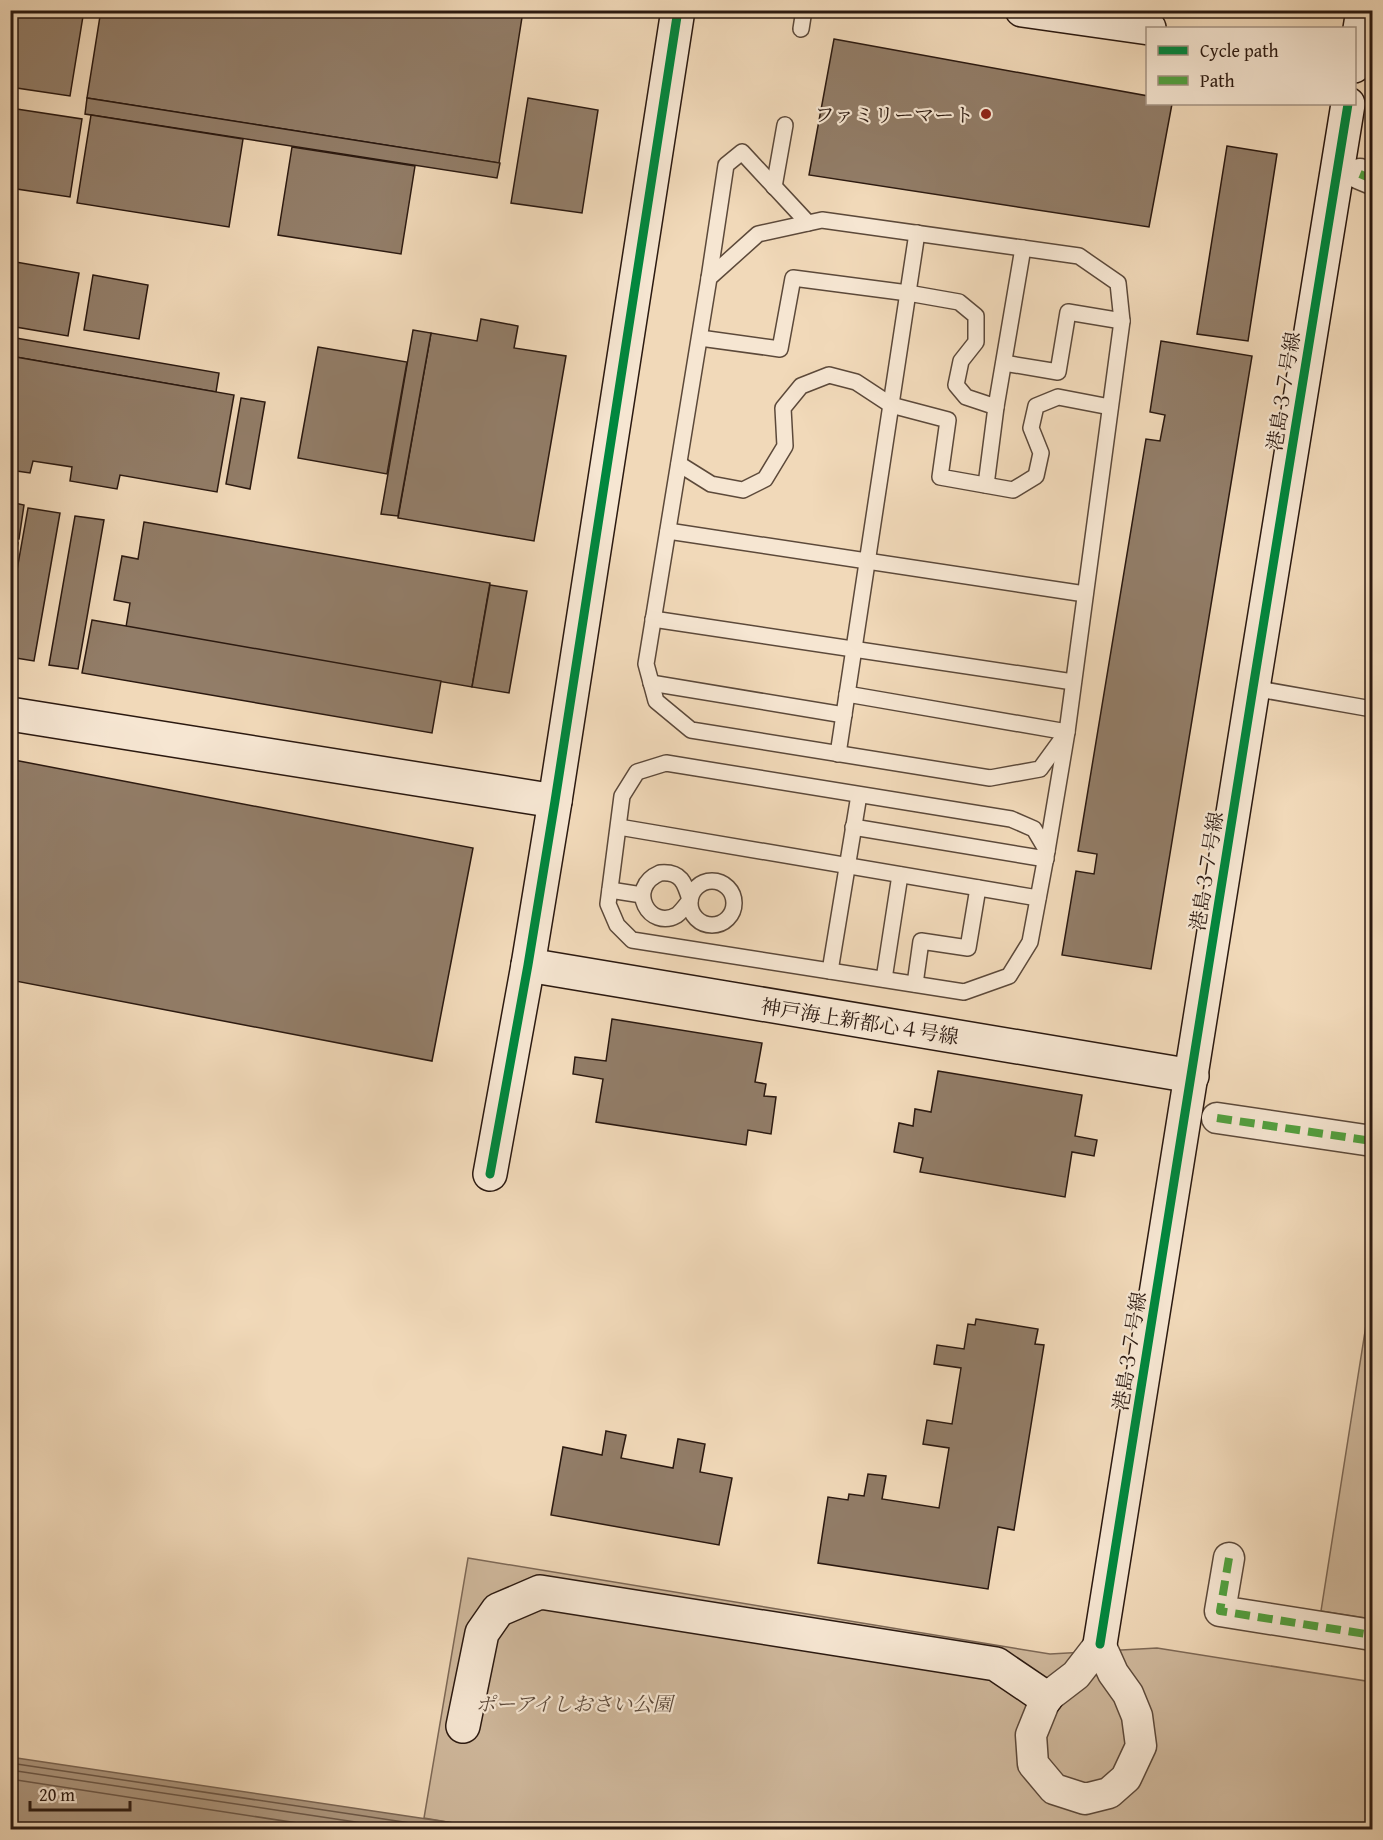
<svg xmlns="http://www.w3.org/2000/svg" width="1383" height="1840" viewBox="0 0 1383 1840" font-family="'Gentium Book Plus','Noto Serif JP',serif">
  <rect width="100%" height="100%" fill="#f1d9b9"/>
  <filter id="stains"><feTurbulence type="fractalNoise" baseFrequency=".00333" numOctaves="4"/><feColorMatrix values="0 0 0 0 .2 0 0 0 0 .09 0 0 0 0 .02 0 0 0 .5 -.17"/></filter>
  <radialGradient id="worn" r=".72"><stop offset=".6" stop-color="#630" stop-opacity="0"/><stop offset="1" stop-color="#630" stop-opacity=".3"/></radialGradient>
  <g fill="#cfb89c" stroke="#7d6856" stroke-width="1.5">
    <polygon points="1372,1287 1372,1619 1321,1611"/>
    <polygon points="468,1558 1050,1654 1157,1648 1372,1682 1372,1829 494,1830 424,1818"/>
  </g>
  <polygon fill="#ae9880" stroke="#7a6553" stroke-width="1.5" points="10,1757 494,1829 11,1829"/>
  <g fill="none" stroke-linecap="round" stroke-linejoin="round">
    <g stroke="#6c5848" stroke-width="1.5">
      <polyline points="10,1763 457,1830"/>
      <polyline points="10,1770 409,1830"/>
      <polyline points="10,1779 343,1830"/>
    </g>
  </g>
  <g fill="#927d68" stroke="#2b1910" stroke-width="1.5">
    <polygon points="10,10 84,10 70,96 10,87"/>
    <polygon points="101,10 523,11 499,163 87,98"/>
    <polygon points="834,39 1148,96 1148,104 1172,104 1149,227 809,175"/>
    <polygon points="87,98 500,163 497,178 85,114"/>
    <polygon points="528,98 598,110 582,213 511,203"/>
    <polygon points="10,108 82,119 70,197 10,188"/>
    <polygon points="91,115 243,139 229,227 77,203"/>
    <polygon points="1227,146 1277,154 1248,341 1197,334"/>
    <polygon points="292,147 415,166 401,254 278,235"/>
    <polygon points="10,261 79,273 68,336 10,326"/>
    <polygon points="93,275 148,285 139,339 84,330"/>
    <polygon points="481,319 518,326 514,348 566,356 534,541 398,518 431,333 477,341"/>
    <polygon points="413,330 431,333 398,516 381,514"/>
    <polygon points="10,337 219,373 216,392 10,356"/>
    <polygon points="1161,341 1252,356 1151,969 1062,955 1076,871 1094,874 1097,854 1078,851 1146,439 1160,441 1165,415 1150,412"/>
    <polygon points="318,347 407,362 387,474 298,458"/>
    <polygon points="10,356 234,395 217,492 120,475 117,489 70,481 72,467 33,461 30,473 10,470"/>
    <polygon points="241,398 265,402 250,489 226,484"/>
    <polygon points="10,502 24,505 19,539 10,538"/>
    <polygon points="28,508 60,513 34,661 10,657 10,609"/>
    <polygon points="75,516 104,520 78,669 49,665"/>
    <polygon points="144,522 490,583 472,687 126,627 130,603 114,600 122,556 138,559"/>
    <polygon points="10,542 18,543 10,586"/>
    <polygon points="490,585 527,591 509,693 472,687"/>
    <polygon points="92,620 441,681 432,733 82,673"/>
    <polygon points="14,760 473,848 432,1061 10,980 10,776"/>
    <polygon points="612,1019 762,1043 755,1082 766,1084 764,1096 776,1097 771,1134 748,1130 746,1145 596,1122 603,1079 573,1074 575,1057 606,1061"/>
    <polygon points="938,1071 1082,1095 1075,1136 1097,1140 1094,1156 1072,1152 1065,1197 920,1172 923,1158 894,1152 899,1123 913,1126 915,1109 931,1112"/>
    <polygon points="976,1319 1038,1329 1035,1344 1044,1345 1014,1530 998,1527 988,1589 818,1563 828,1497 848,1500 849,1494 864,1496 868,1474 886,1476 882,1499 939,1508 949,1448 923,1444 927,1420 952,1424 961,1368 934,1364 937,1345 964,1349 968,1324 975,1325"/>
    <polygon points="606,1431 626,1435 621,1458 673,1468 678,1439 705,1444 700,1472 732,1478 719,1545 551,1515 563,1447 602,1455"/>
  </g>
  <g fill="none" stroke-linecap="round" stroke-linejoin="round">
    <g stroke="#5c493a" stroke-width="18">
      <g id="lane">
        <polyline points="801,29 804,10"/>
        <polyline points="774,187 785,125"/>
        <polygon points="822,220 1079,256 1118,283 1122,321 1067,732 1040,769 990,778 691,730 656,701 646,664 709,278 758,234"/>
        <polyline points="709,278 726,165 742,152 808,223"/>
        <polyline points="700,338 780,349 793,278 908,293 959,302 976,316 976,342 961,361 956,385 966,397 996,407"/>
        <polyline points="1004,363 1058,372 1068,312 1122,321"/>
        <polyline points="679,464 711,484 743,490 765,479 785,446 783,408 801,386 829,375 856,382 891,405 948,420 940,477 1013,490 1036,476 1041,453 1031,428 1036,406 1058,397 1110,407"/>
        <polyline points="986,485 996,407 1023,248"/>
        <polyline points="668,531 1085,594"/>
        <polyline points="653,619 1073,682"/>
        <polyline points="651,683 844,715"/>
        <polyline points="1253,688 1372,709"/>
        <polyline points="847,694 1067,732 1047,851"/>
        <polyline points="838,754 917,233"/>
        <polygon points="666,763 1011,819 1034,829 1047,851 1030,942 1009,976 964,992 632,940 617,925 608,904 622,796 637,772"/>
        <polyline points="619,827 1038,898"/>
        <polyline points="853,827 1046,859"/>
        <path d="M660,873C681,871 685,883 690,900C686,905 682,911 677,915C650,931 625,888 660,873Z"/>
        <circle cx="712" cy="903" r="22"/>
        <polyline points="610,890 642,895"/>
        <polyline points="830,971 859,795"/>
        <polyline points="884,979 900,875"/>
        <polyline points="915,984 921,941 968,948 978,888"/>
      </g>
    </g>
    <g stroke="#5c493a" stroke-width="33">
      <g id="street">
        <polyline points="1360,174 1372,179"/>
        <polyline points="1217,1118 1372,1141"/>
        <polyline points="1229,1558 1220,1611 1372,1635"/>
        <polygon points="1100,1644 1113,1673 1128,1694 1137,1716 1141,1746 1126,1778 1109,1793 1085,1799 1054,1789 1033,1764 1031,1735 1046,1698 1076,1675"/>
      </g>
    </g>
    <g stroke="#2b1910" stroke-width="36">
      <g id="secondary">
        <polyline points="1022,10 1149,28"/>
        <polyline points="1354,66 1363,10"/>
        <polyline points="10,714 555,801"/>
        <polyline points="528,965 1192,1076"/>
        <polyline points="490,1174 528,965 555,801 678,10"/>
        <polyline points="1100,1644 1253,688 1348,104"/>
        <polyline points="463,1726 482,1633 498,1610 540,1592 996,1664 1046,1698"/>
      </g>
    </g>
    <use href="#lane" stroke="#f6e6d2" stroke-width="15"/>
    <use href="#street" stroke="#f6e6d2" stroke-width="30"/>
    <use href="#secondary" stroke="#f6e6d2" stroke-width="33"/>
    <g stroke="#51a13f" stroke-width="8" stroke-dasharray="15 8" stroke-linecap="butt">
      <polyline points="1360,174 1372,179"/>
      <polyline points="1217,1118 1372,1141"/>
      <polyline points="1229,1558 1220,1611 1372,1635"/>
    </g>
    <g stroke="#f6e6d2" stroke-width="13">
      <g id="cycleway">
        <polyline points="490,1174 528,965 555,801 678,10"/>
        <polyline points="1100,1644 1253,688 1348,104"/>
      </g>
    </g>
    <use href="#cycleway" stroke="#00873e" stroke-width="9"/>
  </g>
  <circle fill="#8f2418" stroke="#f6e6d2" stroke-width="2" cx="986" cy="114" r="6"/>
  <g text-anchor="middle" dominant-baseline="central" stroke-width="4.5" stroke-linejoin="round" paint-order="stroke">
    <g font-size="20" fill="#2b1910" stroke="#f6e6d2" text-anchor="end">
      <text x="974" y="114">ファミリーマート</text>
    </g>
    <g font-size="20" fill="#2b1910" stroke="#f6e6d2">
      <text transform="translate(1283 391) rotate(-81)">港島３７号線</text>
      <text transform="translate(1206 871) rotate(-81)">港島３７号線</text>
      <text transform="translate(860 1021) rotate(9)">神戸海上新都心４号線</text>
      <text transform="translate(1129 1351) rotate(-81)">港島３７号線</text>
    </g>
    <g font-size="20" font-style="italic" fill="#5c493a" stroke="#f6e6d2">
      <text x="574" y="1703">ポーアイしおさい公園</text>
    </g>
  </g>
  <rect width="1383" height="1840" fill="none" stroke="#f1d9b9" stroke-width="36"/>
  <rect x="12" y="12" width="1359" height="1816" fill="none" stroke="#2b1910" stroke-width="3"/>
  <rect x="18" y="18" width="1347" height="1804" fill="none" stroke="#2b1910" stroke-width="1.5"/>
  <rect x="1146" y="27" width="210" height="78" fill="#f6e6d2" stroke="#a59484" stroke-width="1.5"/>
  <rect x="1158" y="46" width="30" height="9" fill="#00873e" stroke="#a59484" stroke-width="1.5"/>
  <text x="1200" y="57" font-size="18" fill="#2b1910">Cycle path</text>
  <rect x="1158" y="76" width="30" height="9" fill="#51a13f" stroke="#a59484" stroke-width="1.5"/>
  <text x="1200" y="87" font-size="18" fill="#2b1910">Path</text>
  <path d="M30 1801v9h100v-9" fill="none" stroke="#2b1910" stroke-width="3"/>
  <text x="39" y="1801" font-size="18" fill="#2b1910" stroke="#f6e6d2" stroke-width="4.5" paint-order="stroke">20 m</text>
  <rect width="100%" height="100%" filter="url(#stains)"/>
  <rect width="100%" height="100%" fill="url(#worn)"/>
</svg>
